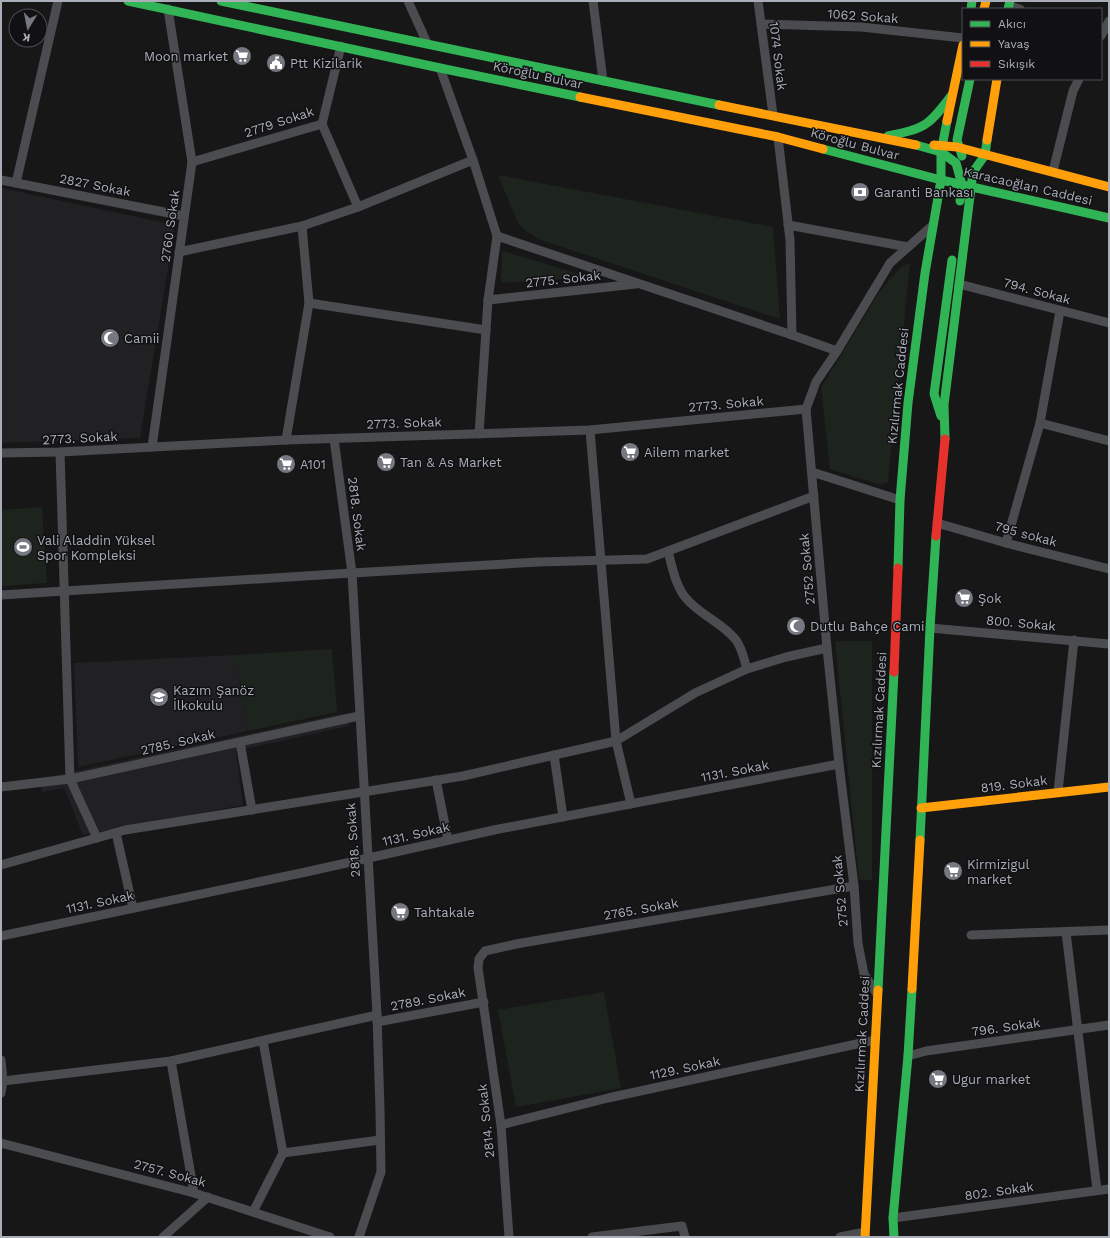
<svg xmlns="http://www.w3.org/2000/svg" width="1110" height="1238" viewBox="0 0 1110 1238" font-family="'Work Sans',sans-serif">
  <rect width="100%" height="100%" fill="#171717"/>
  <g fill="#212123">
    <polygon points="1,188 175,225 140,438 1,443"/>
    <polygon points="235,655 248,731 78,767 74,663"/>
    <polygon points="345,713 349,726 236,751 243,805 83,835 64,788 42,792 39,779"/>
  </g>
  <g fill="#1d241e">
    <polygon points="498,175 773,227 780,319 538,239 526,231 518,223"/>
    <polygon points="502,251 506,252 590,277 501,283"/>
    <polygon points="910,263 888,482 880,485 830,469 821,388 880,291 902,266"/>
    <polygon points="42,507 47,583 1,586 1,510"/>
    <polygon points="835,641 872,641 872,880 859,880"/>
    <polygon points="332,649 337,712 248,731 235,655"/>
    <polygon points="604,992 621,1088 516,1107 498,1010"/>
  </g>
  <g fill="none" stroke-linecap="round" stroke-linejoin="round">
    <g stroke="#4b4c50" stroke-width="9">
      <polyline points="408,1 427,43"/>
      <polyline points="593,1 603,81"/>
      <polyline points="758,1 773,115"/>
      <polyline points="1009,6 1020,9"/>
      <polyline points="761,24 861,27 963,38"/>
      <polyline points="1101,36 1109,21"/>
      <polyline points="440,68 473,160 497,236 488,300 479,434"/>
      <polyline points="322,124 358,207"/>
      <polyline points="778,137 790,240 792,335"/>
      <polyline points="192,162 322,124 341,46"/>
      <polyline points="1053,171 1073,91 1079,79"/>
      <polyline points="1,180 184,216"/>
      <polyline points="16,183 58,1"/>
      <polyline points="788,225 908,247"/>
      <polyline points="497,236 792,335 837,351"/>
      <polyline points="179,252 302,226 358,207 473,160"/>
      <polyline points="959,284 1109,323"/>
      <polyline points="488,300 636,284"/>
      <polyline points="309,303 486,330"/>
      <polyline points="1040,423 1109,441"/>
      <polyline points="590,430 616,741 631,804"/>
      <polyline points="334,439 352,573 377,1015 380,1110 381,1172 359,1237"/>
      <polyline points="286,440 309,303 302,226"/>
      <polyline points="152,447 192,162 168,9"/>
      <polyline points="60,452 70,779 97,838"/>
      <polyline points="1,453 60,452 286,440 590,430 806,409"/>
      <polyline points="812,472 900,500"/>
      <polyline points="937,523 1006,543 1109,569"/>
      <polyline points="1006,543 1040,423 1060,311"/>
      <path d="M668,551C672,566 675,584 685,597C699,615 722,622 736,640C742,648 744,659 747,669"/>
      <polyline points="1,595 352,573 538,562 647,559 814,496"/>
      <polyline points="930,628 1109,644"/>
      <polyline points="240,742 252,810"/>
      <polyline points="554,755 563,817"/>
      <polyline points="436,780 448,840"/>
      <polyline points="1,787 70,779 359,716"/>
      <polyline points="1058,792 1074,640"/>
      <polyline points="116,833 133,908"/>
      <polyline points="1,865 125,830 463,776 616,741 695,693 747,669 786,657 827,648"/>
      <polyline points="1066,932 1097,1190"/>
      <polyline points="971,935 1109,930"/>
      <polyline points="1,936 306,872 494,830 839,764"/>
      <polyline points="877,994 864,974 858,943 854,886 839,764 827,648 806,409 816,382 837,351 890,263 932,226"/>
      <polyline points="377,1022 484,1002"/>
      <polyline points="908,1056 926,1051 1109,1025"/>
      <polyline points="1,1060 3,1081 1,1093"/>
      <polyline points="171,1061 194,1193"/>
      <polyline points="3,1081 171,1061 377,1015"/>
      <polyline points="501,1125 608,1098 875,1040"/>
      <polyline points="1,1143 194,1193 330,1237"/>
      <polyline points="283,1153 380,1140"/>
      <polyline points="253,1212 283,1153 263,1041"/>
      <polyline points="893,1218 1109,1189"/>
      <polyline points="163,1237 208,1197"/>
      <polyline points="509,1237 501,1125 478,968 479,959 485,951 516,944 854,886"/>
      <polyline points="592,1237 682,1226 685,1237"/>
      <polyline points="840,1237 865,1232"/>
    </g>
    <g stroke="#30b455" stroke-width="9">
      <polyline points="128,1 440,68 580,97"/>
      <polyline points="221,1 719,105"/>
      <polyline points="971,9 972,1"/>
      <polyline points="1008,9 1010,1"/>
      <path d="M888,136C925,128 928,127 951,96"/>
      <polyline points="916,145 941,152 956,163 962,185 960,201"/>
      <polyline points="823,149 941,180 1109,218"/>
      <polyline points="962,156 957,140 970,79"/>
      <polyline points="941,416 934,394 952,260"/>
      <polyline points="945,439 944,405 973,172 985,155 987,140"/>
      <polyline points="898,568 900,500 908,403 925,273 941,180 941,152 947,121"/>
      <polyline points="920,840 930,628 936,536"/>
      <polyline points="878,990 894,672"/>
      <polyline points="894,1237 893,1218 908,1056 912,989"/>
    </g>
    <g stroke="#ff9f0a" stroke-width="9">
      <polyline points="984,9 986,1"/>
      <polyline points="580,97 778,137 823,149"/>
      <polyline points="719,105 916,145"/>
      <polyline points="947,121 963,45"/>
      <polyline points="987,140 997,79"/>
      <polyline points="934,145 957,147 1109,187"/>
      <polyline points="921,808 1109,787"/>
      <polyline points="912,989 920,840"/>
      <polyline points="865,1237 878,990"/>
    </g>
    <g stroke="#e5322d" stroke-width="9">
      <polyline points="936,536 945,439"/>
      <polyline points="894,672 898,568"/>
    </g>
  </g>
  <defs>
    <g id="supermarket-disc" transform="scale(1)"><circle r="9.5" fill="#757880" stroke="#111113"/><path d="M-6-5.5h2.5l.6 2H6L4.5 2H-2.5L-4.4-4H-6ZM-1.5 3.2a1.3 1.3 0 1 0 .1 0ZM3 3.2a1.3 1.3 0 1 0 .1 0Z" fill="#fff"/></g>
    <g id="civic-disc" transform="scale(1)"><circle r="9.5" fill="#757880" stroke="#111113"/><path d="M-.6-6.5H3V-4.5H.6V-3L4-1V1h2V6H-6V1h2V-1L-.6-3ZM-1.2 2.5V6h2.4V2.5Z" fill="#fff"/></g>
    <g id="bank-disc" transform="scale(1)"><circle r="9.5" fill="#757880" stroke="#111113"/><path d="M-6-4H6V4H-6ZM0-2.3a2.3 2.3 0 1 0 0 4.6a2.3 2.3 0 1 0 0-4.6Z" fill="#fff"/></g>
    <g id="mosque-disc" transform="scale(1)"><circle r="9.5" fill="#757880" stroke="#111113"/><path d="M3.5-4.9A6 6 0 1 0 3.5 4.9A5 5 0 1 1 3.5-4.9Z" fill="#fff"/></g>
    <g id="stadium-disc" transform="scale(1)"><circle r="9.5" fill="#757880" stroke="#111113"/><path d="M0-5a6.5 5 0 1 0 0 10a6.5 5 0 1 0 0-10ZM-3.5-1.8h7v3.6h-7Z" fill="#fff"/></g>
    <g id="school-disc" transform="scale(1)"><circle r="9.5" fill="#757880" stroke="#111113"/><path d="M0-5L7-2L0 1L-7-2ZM-4 1L0 2.5L4 1V4Q0 6-4 4Z" fill="#fff"/></g>
  </defs>
  <g fill-rule="evenodd">
    <use href="#supermarket-disc" x="242" y="56"/>
    <use href="#civic-disc" x="276" y="63"/>
    <use href="#bank-disc" x="860" y="192"/>
    <use href="#mosque-disc" x="110" y="338"/>
    <use href="#supermarket-disc" x="630" y="452"/>
    <use href="#supermarket-disc" x="386" y="462"/>
    <use href="#supermarket-disc" x="286" y="464"/>
    <use href="#stadium-disc" x="23" y="547"/>
    <use href="#supermarket-disc" x="964" y="598"/>
    <use href="#mosque-disc" x="796" y="626"/>
    <use href="#school-disc" x="159" y="697"/>
    <use href="#supermarket-disc" x="953" y="871"/>
    <use href="#supermarket-disc" x="400" y="912"/>
    <use href="#supermarket-disc" x="938" y="1079"/>
  </g>
  <g text-anchor="middle" dominant-baseline="central" stroke-width="3" stroke-linejoin="round" paint-order="stroke">
    <g font-size="13" fill="#a8adb8" stroke="#111113">
      <text transform="translate(863 16) rotate(4)">1062 Sokak</text>
      <text transform="translate(778 56) rotate(83)">1074 Sokak</text>
      <text transform="translate(538 75) rotate(12)">Köroğlu Bulvar</text>
      <text transform="translate(279 122) rotate(-18)">2779 Sokak</text>
      <text transform="translate(855 144) rotate(15)">Köroğlu Bulvar</text>
      <text transform="translate(95 185) rotate(11)">2827 Sokak</text>
      <text transform="translate(1028 186) rotate(13)">Karacaoğlan Caddesi</text>
      <text transform="translate(170 226) rotate(-82)">2760 Sokak</text>
      <text transform="translate(563 279) rotate(-6)">2775. Sokak</text>
      <text transform="translate(1037 291) rotate(15)">794. Sokak</text>
      <text transform="translate(898 386) rotate(-84)">Kızılırmak Caddesi</text>
      <text transform="translate(726 404) rotate(-5)">2773. Sokak</text>
      <text transform="translate(404 423) rotate(-2)">2773. Sokak</text>
      <text transform="translate(80 438) rotate(-3)">2773. Sokak</text>
      <text transform="translate(357 514) rotate(83)">2818. Sokak</text>
      <text transform="translate(1026 534) rotate(15)">795 sokak</text>
      <text transform="translate(807 569) rotate(-95)">2752 Sokak</text>
      <text transform="translate(1021 623) rotate(5)">800. Sokak</text>
      <text transform="translate(879 710) rotate(-87)">Kızılırmak Caddesi</text>
      <text transform="translate(178 742) rotate(-13)">2785. Sokak</text>
      <text transform="translate(735 771) rotate(-11)">1131. Sokak</text>
      <text transform="translate(1014 784) rotate(-7)">819. Sokak</text>
      <text transform="translate(416 834) rotate(-13)">1131. Sokak</text>
      <text transform="translate(353 840) rotate(-94)">2818. Sokak</text>
      <text transform="translate(840 891) rotate(-95)">2752 Sokak</text>
      <text transform="translate(100 902) rotate(-12)">1131. Sokak</text>
      <text transform="translate(641 909) rotate(-10)">2765. Sokak</text>
      <text transform="translate(428 999) rotate(-11)">2789. Sokak</text>
      <text transform="translate(1006 1027) rotate(-8)">796. Sokak</text>
      <text transform="translate(862 1034) rotate(-87)">Kızılırmak Caddesi</text>
      <text transform="translate(685 1068) rotate(-12)">1129. Sokak</text>
      <text transform="translate(486 1121) rotate(-96)">2814. Sokak</text>
      <text transform="translate(170 1173) rotate(15)">2757. Sokak</text>
      <text transform="translate(999 1191) rotate(-8)">802. Sokak</text>
    </g>
    <g font-size="13" fill="#a8adb8" stroke="#111113" text-anchor="start">
      <text x="228" y="56" text-anchor="end">Moon market</text>
      <text x="290" y="63">Ptt Kizilarik</text>
      <text x="874" y="192">Garanti Bankası</text>
      <text x="124" y="338">Camii</text>
      <text x="644" y="452">Ailem market</text>
      <text x="400" y="462">Tan &amp; As Market</text>
      <text x="300" y="464">A101</text>
      <text x="37" y="540">Vali Aladdin Yüksel<tspan x="37" dy="15">Spor Kompleksi</tspan></text>
      <text x="978" y="598">Şok</text>
      <text x="810" y="626">Dutlu Bahçe Cami</text>
      <text x="173" y="690">Kazım Şanöz<tspan x="173" dy="15">İlkokulu</tspan></text>
      <text x="967" y="864">Kirmizigul<tspan x="967" dy="15">market</tspan></text>
      <text x="414" y="912">Tahtakale</text>
      <text x="952" y="1079">Ugur market</text>
    </g>
  </g>
  <rect width="1110" height="1238" fill="none" stroke="#a8adb8" stroke-width="4"/>
  <rect x="962" y="8" width="140" height="72" fill="#111113" stroke="#4d4f55"/>
  <rect x="970" y="21" width="20" height="6" fill="#30b455" stroke="#4d4f55"/>
  <text x="998" y="28" font-size="12" fill="#a8adb8">Akıcı</text>
  <rect x="970" y="41" width="20" height="6" fill="#ff9f0a" stroke="#4d4f55"/>
  <text x="998" y="48" font-size="12" fill="#a8adb8">Yavaş</text>
  <rect x="970" y="61" width="20" height="6" fill="#e5322d" stroke="#4d4f55"/>
  <text x="998" y="68" font-size="12" fill="#a8adb8">Sıkışık</text>
  <g transform="translate(28 28) rotate(190)"><circle r="19" fill="#111113" stroke="#4d4f55"/>
  <path d="M0-3L7 15L0 10L-7 15Z" fill="#757880"/>
  <text y="-6" font-size="11" font-weight="bold" text-anchor="middle" fill="#a8adb8">K</text>
  </g>
</svg>
